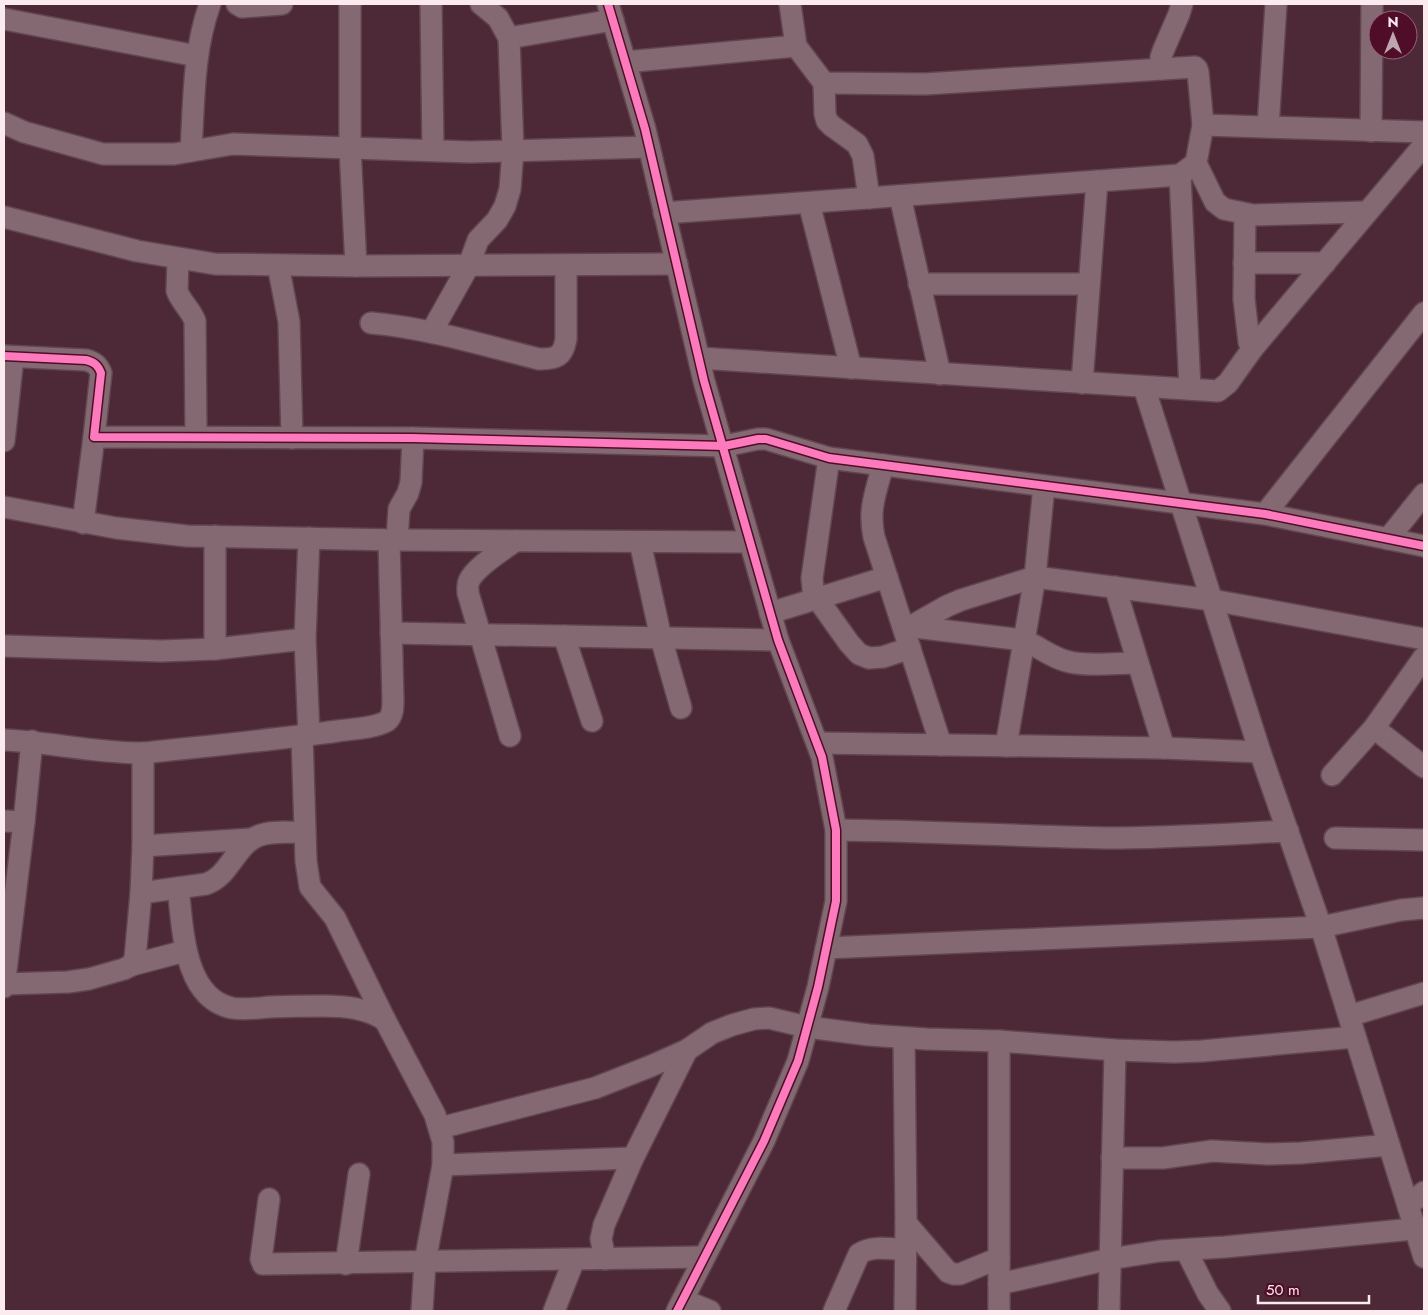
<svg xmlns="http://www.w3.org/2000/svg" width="1428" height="1315" viewBox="0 0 1428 1315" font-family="Jost,sans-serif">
  <rect width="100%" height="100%" fill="#4d2836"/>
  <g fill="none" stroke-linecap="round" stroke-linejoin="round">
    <g stroke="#614650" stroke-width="24">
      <g id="minor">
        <polyline points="237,4 242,7 282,4"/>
        <polyline points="350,4 350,148 356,266"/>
        <polyline points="431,4 433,150"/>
        <polyline points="608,4 645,129 704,381 778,640 822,757 836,830 836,901 818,987 798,1061 764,1141 677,1311"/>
        <polyline points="790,4 796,46 824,83 925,84 1195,67 1197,69 1198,72 1203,125 1196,163 1215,202 1224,209 1253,215 1367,212"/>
        <polyline points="4,19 197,56"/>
        <polyline points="509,38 613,20"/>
        <polyline points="625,62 796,46"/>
        <polyline points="1162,69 1161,57 1163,51 1179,14 1182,4"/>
        <polyline points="824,83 825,114 827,121 832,126 857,144 863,156 869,198"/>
        <polyline points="4,123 24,132 103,154 174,154 233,144 470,152 649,147"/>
        <polyline points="1203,125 1424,132"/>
        <polyline points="1268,127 1276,4"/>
        <polyline points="1371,131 1372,4"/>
        <path d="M191,151C194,102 193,51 210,4"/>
        <polyline points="1180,175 1190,389"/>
        <polyline points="900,196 940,374"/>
        <polyline points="809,203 851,368"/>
        <polyline points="664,213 1180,175 1196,163"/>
        <polyline points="1245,214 1244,299 1249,342 1253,348"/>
        <polyline points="4,217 137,251 215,264 356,266 677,264"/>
        <path d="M178,259L177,291C181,302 191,310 195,321L196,437"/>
        <polyline points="1244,263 1325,263"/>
        <polyline points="278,265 289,322 292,438"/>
        <polyline points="919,284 1089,284"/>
        <path d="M371,323C428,328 483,345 539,359C556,359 563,357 566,339V265"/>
        <polyline points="432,331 469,265 478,240 497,220 505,206 510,189 513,150 509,38 498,18 481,4"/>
        <path d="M4,356L86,360C94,362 98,365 101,373L94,437L413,438L724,446L758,439H766L829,458L1265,514L1424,546"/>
        <polyline points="699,358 1218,391 1228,383 1253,348 1424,145"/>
        <polyline points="1082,383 1097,181"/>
        <polyline points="1144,387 1260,752 1321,927 1424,1257"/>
        <polyline points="4,441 13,357"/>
        <polyline points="829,458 812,578 813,589 817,598 849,643 859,654 869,658 883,657 910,648"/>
        <path d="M883,465C876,492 868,509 874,537L941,745"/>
        <polyline points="4,507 116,528 187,536 397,540 750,542"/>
        <polyline points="1265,514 1424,313"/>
        <polyline points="83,523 94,437"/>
        <polyline points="309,538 305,639 309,735"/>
        <polyline points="1388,539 1424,494"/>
        <polyline points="397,540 399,509 408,493 411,482 413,438"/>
        <polyline points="640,542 661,638 681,708"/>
        <polyline points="1115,587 1164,748"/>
        <polyline points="770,613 887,577"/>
        <path d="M906,626L1023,640C1038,646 1051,657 1066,661C1085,667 1118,663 1138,663"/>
        <polyline points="910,627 947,606 961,600 1035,577 1212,600 1424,639"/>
        <polyline points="391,633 778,640"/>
        <polyline points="564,636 592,721"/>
        <polyline points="4,646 161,651 215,649 305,639"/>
        <polyline points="215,649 215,536"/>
        <polyline points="1374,728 1424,767"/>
        <polyline points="302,735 306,861 310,887 335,918 385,1020 435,1115 443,1142 443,1165"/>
        <path d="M510,736L468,593C468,589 467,585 469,581C475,567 503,550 515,541"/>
        <path d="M4,740C50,742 96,753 143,753C208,746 273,740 338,731C351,729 376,728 387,721C393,716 393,707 393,700L389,540"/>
        <polyline points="817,743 1164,748 1260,752"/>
        <polyline points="1006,746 1035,577 1044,486"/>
        <polyline points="1332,775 1374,728 1424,657"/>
        <polyline points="4,821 24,822"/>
        <path d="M836,830C926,831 1016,836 1106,838C1166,838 1227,834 1288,831"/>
        <polyline points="1335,838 1424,840"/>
        <polyline points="143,846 252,839"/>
        <path d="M178,888C183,927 183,998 232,1008C244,1010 258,1008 270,1007C288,1006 305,1006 323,1006C345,1006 366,1008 385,1020"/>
        <path d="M141,893L206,884C230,876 235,845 258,836C272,830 290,833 305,832"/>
        <polyline points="826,948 1321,927 1401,910 1424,908"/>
        <polyline points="132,965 185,951"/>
        <polyline points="4,984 68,982 89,979 124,969 132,965 135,958 141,893 143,846 143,753"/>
        <polyline points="4,987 24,822 32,741"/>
        <polyline points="1349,1016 1424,993"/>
        <polyline points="904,1038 906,1223 905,1311"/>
        <polyline points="999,1041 999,1311"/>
        <polyline points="440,1128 595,1088 651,1066 687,1050 712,1033 732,1025 754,1019 769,1018 807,1027 869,1035 926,1039 999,1041 1115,1050 1174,1052 1202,1051 1355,1037"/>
        <polyline points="1112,1158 1163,1158 1212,1151 1268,1154 1301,1153 1389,1145"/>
        <polyline points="269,1199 261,1259 263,1264 704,1257"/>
        <polyline points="1408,1206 1424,1192"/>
        <polyline points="906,1223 948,1272 954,1274 960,1274 999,1258"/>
        <polyline points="1186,1250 1208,1294 1220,1311"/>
        <polyline points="605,1259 601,1239 604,1225 633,1158 687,1050"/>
        <polyline points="346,1264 359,1174"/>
        <polyline points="999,1284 1110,1259 1160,1251 1225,1247 1424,1228"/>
        <polyline points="683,1300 710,1311"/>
        <polyline points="422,1311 425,1262 443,1165 633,1158"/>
        <polyline points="554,1311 574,1260"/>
        <path d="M834,1311L859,1254C872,1245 891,1249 906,1250"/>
        <polyline points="1109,1311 1115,1050"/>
      </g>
    </g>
    <use href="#minor" stroke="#846872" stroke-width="21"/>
    <g stroke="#500d28" stroke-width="11">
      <g id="cycleway">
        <polyline points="608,4 645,129 704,381 778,640 822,757 836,830 836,901 818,987 798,1061 764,1141 677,1311"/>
        <path d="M4,356L86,360C94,362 98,365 101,373L94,437L413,438L724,446L758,439H766L829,458L1265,514L1424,546"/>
      </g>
    </g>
    <use href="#cycleway" stroke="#fd7abc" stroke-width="8"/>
  </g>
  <rect width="1428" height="1315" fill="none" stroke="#fbeaee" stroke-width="10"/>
  <g transform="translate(1393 35)"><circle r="24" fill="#500d28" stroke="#946577"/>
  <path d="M0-4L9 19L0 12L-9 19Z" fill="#bea6ae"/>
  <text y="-8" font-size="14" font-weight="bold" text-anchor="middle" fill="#fbeaee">N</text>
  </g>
  <path d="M1258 1295v8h111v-8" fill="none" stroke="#fbeaee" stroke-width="2.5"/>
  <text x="1266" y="1295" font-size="15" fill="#fbeaee" stroke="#500d28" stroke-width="4" paint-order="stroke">50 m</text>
</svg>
